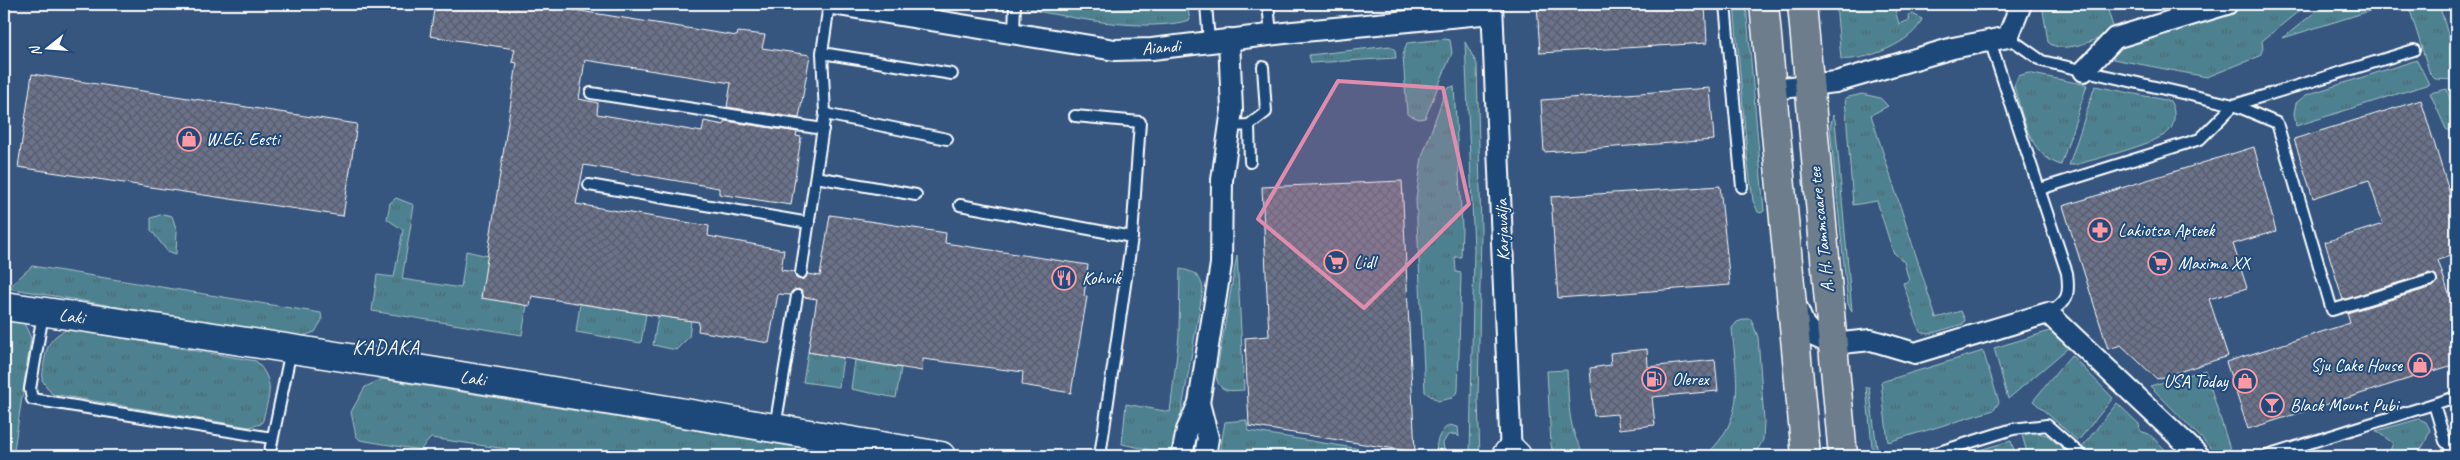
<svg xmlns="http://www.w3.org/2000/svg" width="2460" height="460" viewBox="0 0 2460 460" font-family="Caveat,sans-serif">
  <defs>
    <pattern id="grass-tufts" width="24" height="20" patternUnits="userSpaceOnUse" patternTransform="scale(1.25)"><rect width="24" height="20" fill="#4d818f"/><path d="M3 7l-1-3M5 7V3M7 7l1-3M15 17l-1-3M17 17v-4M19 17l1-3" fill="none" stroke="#4d6971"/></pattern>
    <pattern id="building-cross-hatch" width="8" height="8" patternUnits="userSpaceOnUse" patternTransform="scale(1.25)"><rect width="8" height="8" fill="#6a728c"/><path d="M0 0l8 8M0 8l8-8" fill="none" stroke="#5a5d69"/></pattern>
  </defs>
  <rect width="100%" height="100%" fill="#36567f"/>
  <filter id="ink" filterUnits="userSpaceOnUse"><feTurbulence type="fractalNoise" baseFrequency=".02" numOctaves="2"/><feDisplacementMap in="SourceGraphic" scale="10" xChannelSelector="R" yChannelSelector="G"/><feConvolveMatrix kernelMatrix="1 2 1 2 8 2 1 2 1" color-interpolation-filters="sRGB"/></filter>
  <g filter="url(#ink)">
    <g fill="url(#grass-tufts)" stroke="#a6c0c7">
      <path d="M1025,4H1103L1126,8L1150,9L1187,4L1190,20C1146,33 1072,18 1027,9Z"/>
      <polygon points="1734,4 1746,4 1764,211 1761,213 1758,212 1753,201 1748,164"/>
      <path d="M1836,4H1902L1894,6L1899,24L1910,20L1908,15L1913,14L1922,19C1915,42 1864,62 1841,59Z"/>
      <path d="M2042,4H2106L2115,33C2098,38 2062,56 2048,42Z"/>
      <polygon points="2256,4 2298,4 2300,10 2262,41 2263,48 2260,56 2207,77 2113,59 2113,49"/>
      <polygon points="2325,4 2392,4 2283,38"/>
      <polygon points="2408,4 2439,4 2456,62 2455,80 2435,79 2430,74"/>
      <polygon points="1445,39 1450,40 1452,53 1425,118 1419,119 1407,114 1403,55 1407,43"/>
      <polygon points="1465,42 1477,64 1481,230 1478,401 1480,456 1470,456 1474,249"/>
      <polygon points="1390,46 1395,50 1396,58 1311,63 1309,55"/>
      <polygon points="2417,60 2429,84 2296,126 2294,113 2296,103 2306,95"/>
      <path d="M2028,73L2087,85L2061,165C2028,155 2023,115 2014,86L2018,76Z"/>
      <polygon points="1454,86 1462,227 1461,257 1455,257 1456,272 1461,273 1458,391 1452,398 1438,401 1425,392 1416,199 1422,157 1446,89"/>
      <path d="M2095,86L2170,101C2176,110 2176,126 2167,133C2152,145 2095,159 2075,165H2069Z"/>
      <polygon points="2447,89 2456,121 2456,134 2446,129 2430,93"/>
      <polygon points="1862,94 1880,98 1888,106 1871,115 1936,318 1961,311 1965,320 1963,324 1929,334 1920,332 1903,283 1909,281 1904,262 1893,252 1877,201 1853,205 1845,98"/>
      <polygon points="1833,115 1835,120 1852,311 1848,304 1830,128"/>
      <polygon points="396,198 414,205 402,279 461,288 466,251 488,256 527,305 522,335 372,311 377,275 394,277 403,230 387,219 390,203"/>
      <polygon points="163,214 172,216 177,231 176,254 167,251 151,230 151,218"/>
      <path d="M1237,255L1244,390C1230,391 1219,393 1216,376Z"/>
      <polygon points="32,266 321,313 322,320 315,332 297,338 8,288"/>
      <path d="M1180,269C1193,271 1201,275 1203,289L1174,455L1122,444L1126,404L1170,412L1179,336Z"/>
      <polygon points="580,304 646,314 641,343 576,332"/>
      <polygon points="658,316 691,321 689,337 676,350 653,345"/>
      <polygon points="4,318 16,319 24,323 31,338 13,456 4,456"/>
      <path d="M1746,319H1751L1758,337L1764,421L1763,440L1754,456H1705C1748,417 1736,379 1732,328L1737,322Z"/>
      <path d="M69,329L256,361C276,383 269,394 263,420L261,424L249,427L52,394L42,380C45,357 44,337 69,329Z"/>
      <polygon points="2057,329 2060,337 2069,347 2008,399 1994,348"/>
      <polygon points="1983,351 1999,402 1994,410 1888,442 1881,382"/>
      <polygon points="808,352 843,358 839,387 803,382"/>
      <polygon points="2071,355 2113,398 2078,441 2033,401"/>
      <polygon points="855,360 901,368 896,398 851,389"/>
      <path d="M1567,370C1569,398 1567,430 1584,453L1581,456H1554L1551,445L1547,371Z"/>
      <polygon points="2205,370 2230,449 2216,453 2150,386"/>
      <polygon points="382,379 851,456 554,456 431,438 420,450 360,440 356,436 351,412 365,387"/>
      <polygon points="1866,387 1869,387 1878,456 1873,456"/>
      <polygon points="2117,403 2139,424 2140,431 2149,434 2172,456 2092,456 2082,447"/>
      <path d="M2419,419L2426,422L2430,430C2419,459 2417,456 2388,456L2393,443L2376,431Z"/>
      <polygon points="1246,420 1249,431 1373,451 1381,456 1222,456 1221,445 1225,422"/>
      <path d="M1449,425L1458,427L1459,437L1456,434L1448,435L1443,443L1445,456H1437C1435,443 1438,433 1449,425Z"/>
      <polygon points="2033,432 2047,435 2068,453 2057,456 2028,456 2022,435"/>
      <polygon points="2011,441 2016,456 1962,456 1961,455"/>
    </g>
    <g fill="url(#building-cross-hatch)" stroke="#fff">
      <polygon points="435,4 536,4 737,36 738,32 765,35 762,48 810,55 799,118 727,107 731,83 585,60 579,99 598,103 597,114 702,132 704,121 724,125 725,121 797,132 796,136 801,137 791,205 719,194 719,188 584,165 576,204 709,226 708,236 784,250 781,270 794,272 796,278 800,280 808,274 820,276 830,215 946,233 945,243 1088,265 1084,296 1087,297 1071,393 1022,385 1023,372 923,359 922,371 808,352 817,299 804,297 802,291 798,289 792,291 790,295 778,294 769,343 698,331 699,322 658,316 532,296 530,306 481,298 517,63 512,62 515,49 430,36"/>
      <polygon points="1537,4 1705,4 1707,43 1540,53"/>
      <polygon points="32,74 357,124 343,216 18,167"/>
      <polygon points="1710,88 1714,140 1544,152 1541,100"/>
      <polygon points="2421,100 2456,214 2456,254 2438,260 2456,316 2456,364 2248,429 2226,362 2350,323 2347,313 2433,287 2438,282 2436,275 2429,273 2343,300 2325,242 2383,224 2369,180 2313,198 2294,139"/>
      <polygon points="2254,147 2276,231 2233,244 2247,288 2209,299 2228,356 2157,379 2121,345 2108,349 2063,206"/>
      <polygon points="1402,181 1415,452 1249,426 1245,338 1269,336 1262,187"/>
      <polygon points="1720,186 1730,285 1558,298 1551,197"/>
      <polygon points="1647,349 1648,367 1715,360 1718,391 1652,397 1655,425 1619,429 1617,414 1594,416 1590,368 1611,365 1610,353"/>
    </g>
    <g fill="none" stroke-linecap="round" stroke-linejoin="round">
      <g stroke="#fff" stroke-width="14">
        <g id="lane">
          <polyline points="1206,4 1209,42"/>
          <polyline points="1268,4 1271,34"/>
          <polyline points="1725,4 1742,187"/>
          <polyline points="1014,33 1015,4"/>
          <polyline points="2008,37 2042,61 2234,105 2414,50"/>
          <path d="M1990,41L2067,273C2070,295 2068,302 2048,313"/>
          <polyline points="822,53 952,74"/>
          <polyline points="591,93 823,129"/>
          <polyline points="825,114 947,139"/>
          <polyline points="1075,116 1140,122 1132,237"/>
          <polyline points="1249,125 1266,112 1263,67"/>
          <polyline points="1229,126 1249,125 1250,162"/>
          <polyline points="816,177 916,195"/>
          <polyline points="589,185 809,223"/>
          <polyline points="2040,189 2200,139 2234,105 2277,123 2332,310 2431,280"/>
          <polyline points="960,205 1132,237 1100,456"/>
          <polyline points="801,273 825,114 822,53 829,4"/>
          <polyline points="43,314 30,389 32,399 272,438"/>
          <polyline points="2434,404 2445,441 2456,453"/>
          <polyline points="775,427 797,296"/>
          <polyline points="269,456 291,350"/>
          <polyline points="1926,456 2013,429 2047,425 2082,456"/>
          <polyline points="2267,456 2456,397"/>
        </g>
      </g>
      <g stroke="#fff" stroke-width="24">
        <g id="street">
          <polyline points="832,4 1115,50 1152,49 1293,32 1492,13"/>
          <polyline points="1492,4 1511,456"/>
          <polyline points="2084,71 2115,38 2227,4"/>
          <polyline points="1772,89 1836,82 1953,48 2008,37 2021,4"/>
          <polyline points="1796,306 1804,325 1814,336 1832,344 1871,340 1915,353 2048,313 2199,456"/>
          <polyline points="1199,403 1208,438 1205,456"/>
          <polyline points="1182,456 1187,430 1199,403 1221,264 1222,180 1232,110 1229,39"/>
        </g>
      </g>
      <g stroke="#fff" stroke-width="31">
        <g id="secondary">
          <path d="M4,306C317,350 629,404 941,456"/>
          <polyline points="1506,456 1511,450 1517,456"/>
        </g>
      </g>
      <g stroke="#fff" stroke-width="31">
        <g id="primary">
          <polyline points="1764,4 1806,456"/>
          <polyline points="1802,4 1843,456"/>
        </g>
      </g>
      <use href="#lane" stroke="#1f4a7a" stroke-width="10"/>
      <use href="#street" stroke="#1f4a7a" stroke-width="20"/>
      <use href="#secondary" stroke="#1f4a7a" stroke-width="28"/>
      <use href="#primary" stroke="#6d7d8c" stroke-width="28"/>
    </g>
  </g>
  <path fill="#e08cad" fill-opacity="0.2" stroke="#e08cad" stroke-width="4" stroke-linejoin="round" d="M1338,81L1443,88L1469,204L1364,308L1258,219Z"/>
  <defs>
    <g id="shop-ring" transform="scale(1.25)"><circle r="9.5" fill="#1f4a7a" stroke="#ff9aa2" stroke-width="1.5"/><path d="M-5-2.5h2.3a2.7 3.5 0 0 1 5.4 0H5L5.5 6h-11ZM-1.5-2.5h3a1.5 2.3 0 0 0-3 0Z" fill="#ff9aa2"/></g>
    <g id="pharmacy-ring" transform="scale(1.25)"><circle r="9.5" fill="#1f4a7a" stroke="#ff9aa2" stroke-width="1.5"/><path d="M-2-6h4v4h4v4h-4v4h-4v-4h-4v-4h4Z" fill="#ff9aa2"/></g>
    <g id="supermarket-ring" transform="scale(1.25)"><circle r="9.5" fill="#1f4a7a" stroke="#ff9aa2" stroke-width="1.5"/><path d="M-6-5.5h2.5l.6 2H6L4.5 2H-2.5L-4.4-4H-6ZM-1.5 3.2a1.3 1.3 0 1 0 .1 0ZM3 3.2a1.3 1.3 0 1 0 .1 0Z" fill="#ff9aa2"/></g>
    <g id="restaurant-ring" transform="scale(1.25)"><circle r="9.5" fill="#1f4a7a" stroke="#ff9aa2" stroke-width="1.5"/><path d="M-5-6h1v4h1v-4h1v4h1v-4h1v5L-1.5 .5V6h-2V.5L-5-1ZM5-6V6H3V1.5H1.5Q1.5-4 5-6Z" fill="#ff9aa2"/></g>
    <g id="fuel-ring" transform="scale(1.25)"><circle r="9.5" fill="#1f4a7a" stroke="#ff9aa2" stroke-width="1.5"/><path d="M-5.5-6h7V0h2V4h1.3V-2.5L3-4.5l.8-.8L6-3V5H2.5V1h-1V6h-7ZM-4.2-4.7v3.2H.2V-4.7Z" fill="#ff9aa2"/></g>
    <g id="bar-ring" transform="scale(1.25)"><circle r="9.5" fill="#1f4a7a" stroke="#ff9aa2" stroke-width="1.5"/><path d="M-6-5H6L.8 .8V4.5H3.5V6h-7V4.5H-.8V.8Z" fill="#ff9aa2"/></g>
  </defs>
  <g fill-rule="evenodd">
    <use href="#shop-ring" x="189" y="139"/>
    <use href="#pharmacy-ring" x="2100" y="230"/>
    <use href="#supermarket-ring" x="1336" y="262"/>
    <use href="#supermarket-ring" x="2160" y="263"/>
    <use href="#restaurant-ring" x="1064" y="278"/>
    <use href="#shop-ring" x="2420" y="365"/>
    <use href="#fuel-ring" x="1654" y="379"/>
    <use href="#shop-ring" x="2245" y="381"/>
    <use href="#bar-ring" x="2272" y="405"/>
  </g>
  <g text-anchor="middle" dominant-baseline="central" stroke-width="4" stroke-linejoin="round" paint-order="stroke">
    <g font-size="18" fill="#fff" stroke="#1f4a7a">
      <text transform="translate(1161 47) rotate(-5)">Aiandi</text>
      <text transform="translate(1502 230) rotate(-92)">Karjavälja</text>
      <text transform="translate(1821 230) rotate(-96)">A. H. Tammsaare tee</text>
      <text transform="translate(72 316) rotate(9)">Laki</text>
      <text transform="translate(473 378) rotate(9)">Laki</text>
    </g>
    <g font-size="18" fill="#fff" stroke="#1f4a7a" text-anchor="start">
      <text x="206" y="139">W.EG. Eesti</text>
      <text x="2118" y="230">Lakiotsa Apteek</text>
      <text x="1354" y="262">Lidl</text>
      <text x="2178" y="263">Maxima XX</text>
      <text x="1082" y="278">Kohvik</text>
      <text x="2402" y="365" text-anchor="end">Sju Cake House</text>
      <text x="1672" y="379">Olerex</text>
      <text x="2228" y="381" text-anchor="end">USA Today</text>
      <text x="2290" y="405">Black Mount Pubi</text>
    </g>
    <g font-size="20" letter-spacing="1" fill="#fff" stroke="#1f4a7a">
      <text x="386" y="347">KADAKA</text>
    </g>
  </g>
  <rect width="2460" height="460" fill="none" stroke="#1f4a7a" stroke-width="20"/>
  <rect x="10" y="10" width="2440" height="440" fill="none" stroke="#fff" stroke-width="2" filter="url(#ink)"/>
  <g transform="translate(48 48) rotate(253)" stroke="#1f4a7a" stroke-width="4" paint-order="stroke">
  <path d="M0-4L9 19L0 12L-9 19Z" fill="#ffffff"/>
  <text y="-8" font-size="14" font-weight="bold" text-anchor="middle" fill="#ffffff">N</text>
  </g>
</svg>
